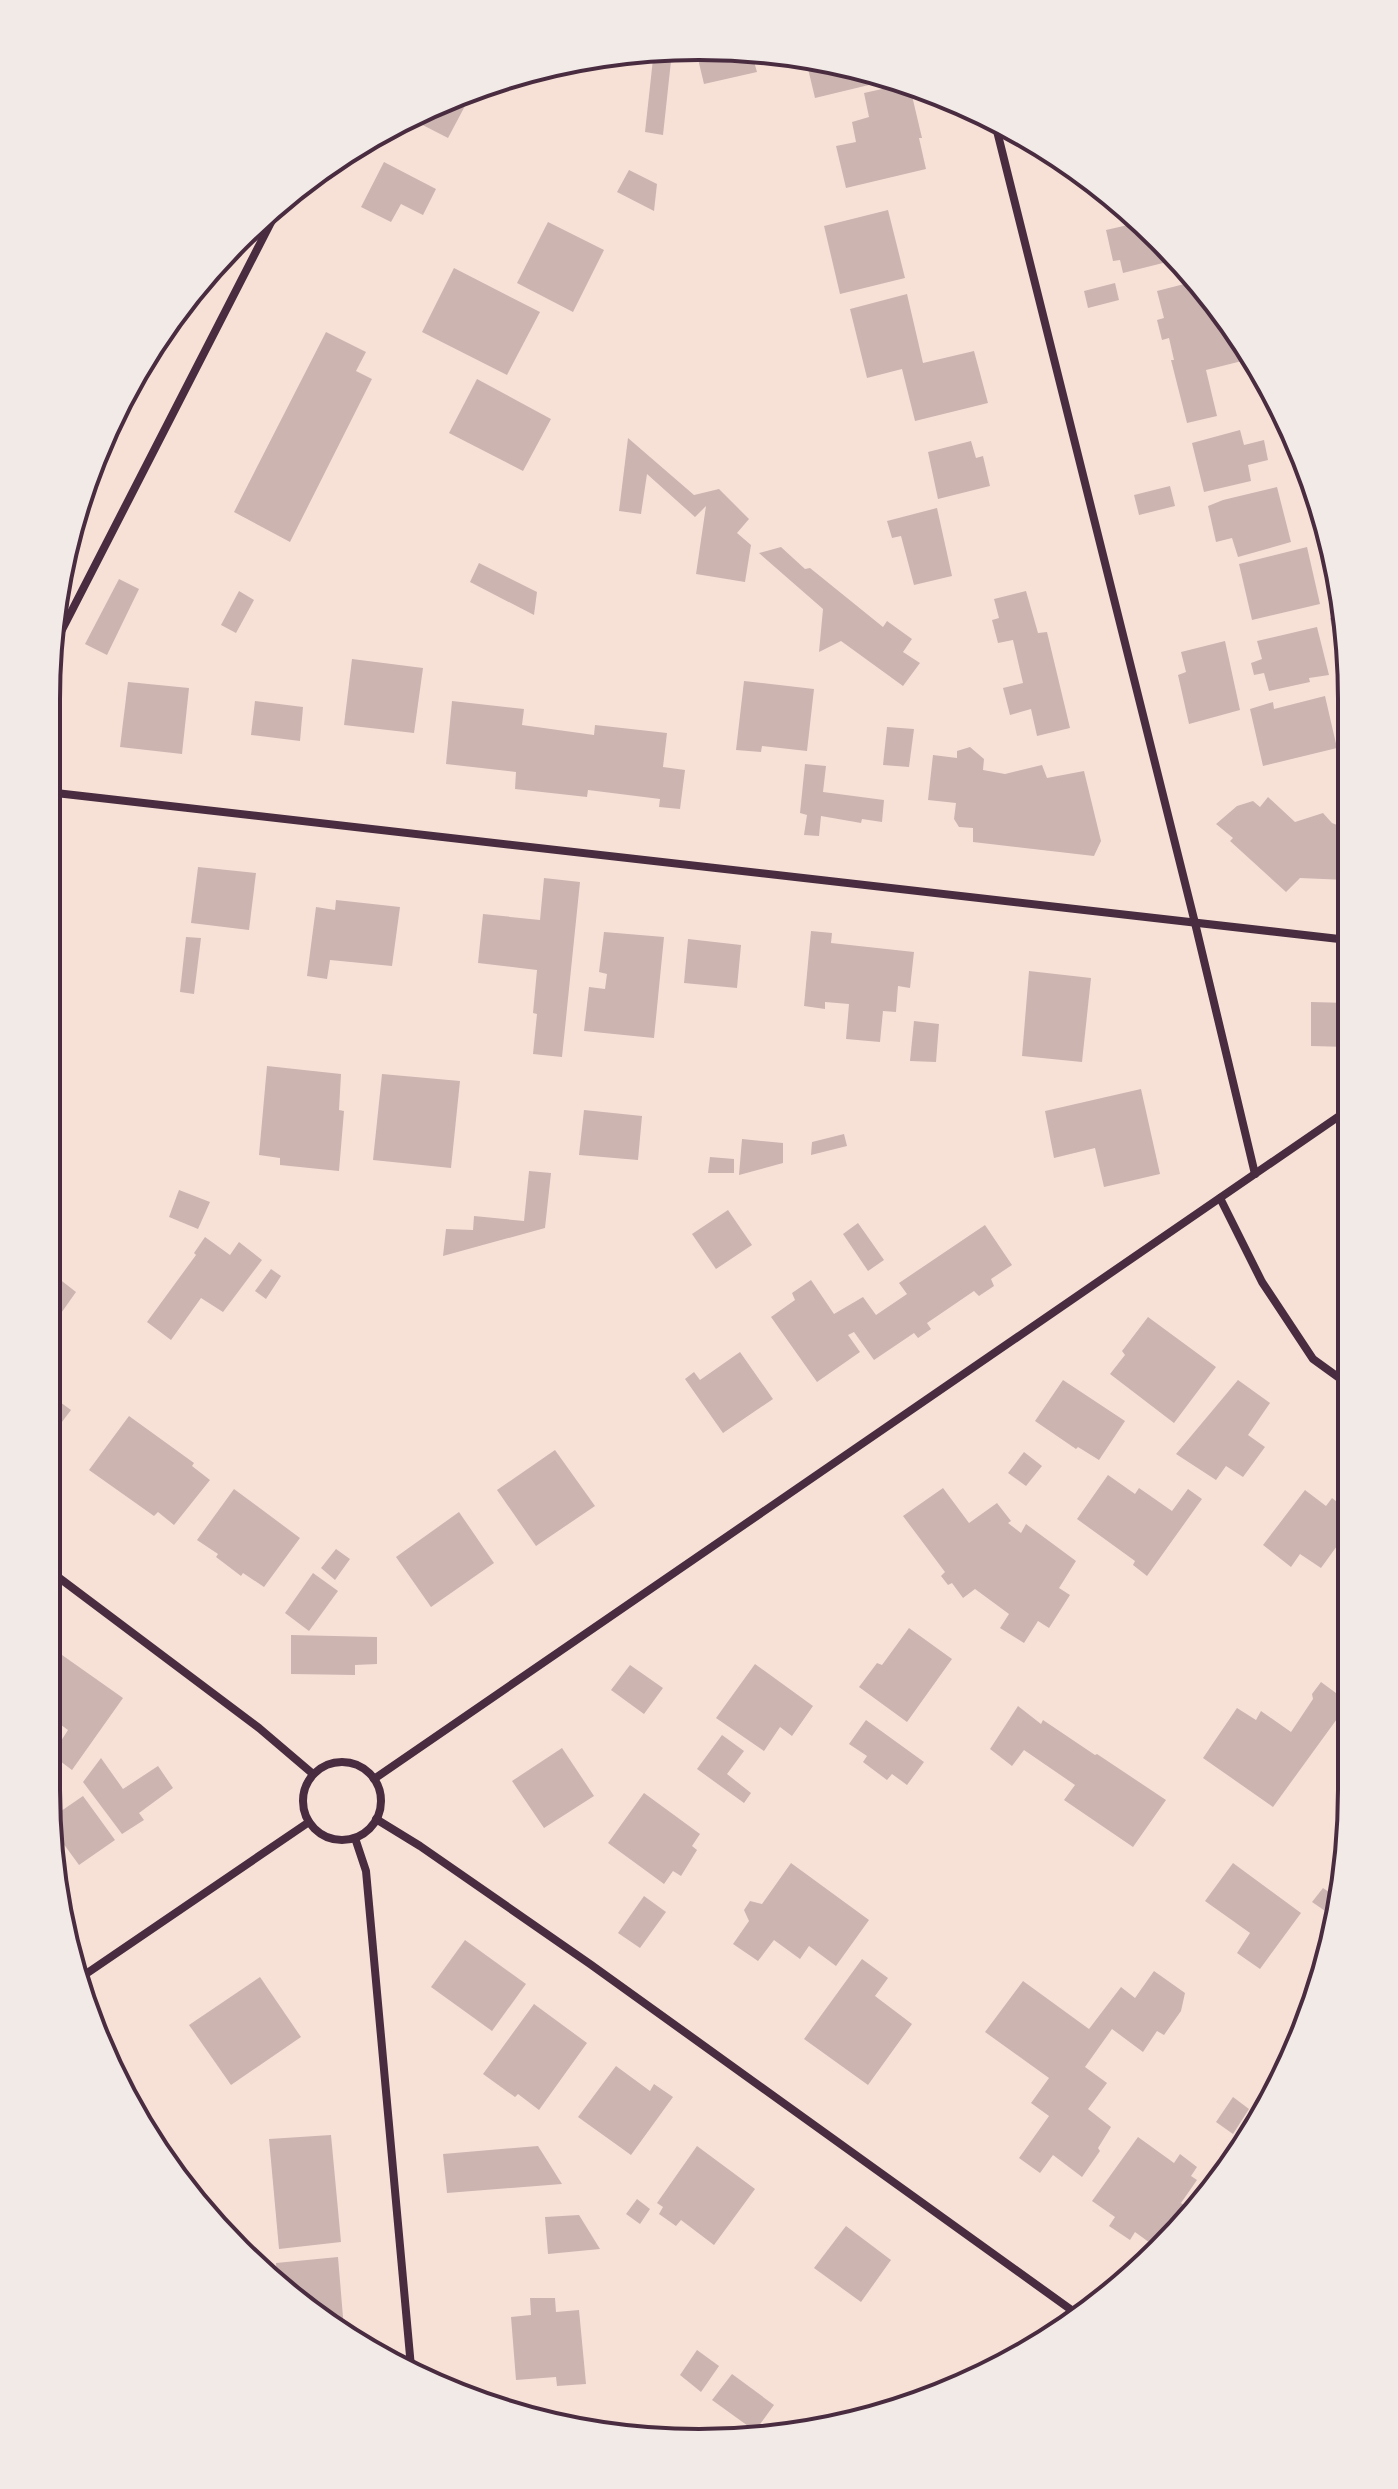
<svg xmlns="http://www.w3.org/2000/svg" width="1398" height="2489" viewBox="0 0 1398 2489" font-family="'Sofia Sans Condensed',sans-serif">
  <rect width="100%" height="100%" fill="#f7e1d7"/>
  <g fill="#ccb4b1">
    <polygon points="751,51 757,72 704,84 698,59"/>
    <polygon points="805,56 870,72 873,84 815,98"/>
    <polygon points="653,59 671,61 663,135 645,132"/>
    <polygon points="909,83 922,138 919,138 926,169 846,188 836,146 856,142 852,122 869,117 864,93"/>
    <polygon points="474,89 448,138 405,116 411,113"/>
    <polygon points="384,162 436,189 423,215 401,204 391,222 361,207"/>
    <polygon points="629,170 657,184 654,211 617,192"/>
    <polygon points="888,210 905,278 840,294 824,226"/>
    <polygon points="548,222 604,250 573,312 517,283"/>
    <polygon points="1141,222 1160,237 1179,259 1123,273 1120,260 1113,261 1106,230"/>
    <polygon points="454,268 540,312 507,375 422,332"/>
    <polygon points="1196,281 1240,333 1250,359 1206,370 1217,416 1187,423 1171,360 1174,360 1169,338 1162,340 1157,320 1164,318 1157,291"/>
    <polygon points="1115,283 1119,300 1088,308 1084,291"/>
    <polygon points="907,294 923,363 974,351 988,403 915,421 902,369 867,378 850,309"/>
    <polygon points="326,332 366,352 356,371 372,379 290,542 234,512"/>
    <polygon points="477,379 551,419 523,471 449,433"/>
    <polygon points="1240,430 1244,445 1264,440 1268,460 1248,465 1251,481 1204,492 1192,443"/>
    <polygon points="628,438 694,495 719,489 749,519 737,533 751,545 745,582 696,574 706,506 695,517 647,474 641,514 619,511"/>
    <polygon points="971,441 976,458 983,456 990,486 938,499 928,452"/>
    <polygon points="1170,486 1175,506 1139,515 1134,495"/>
    <polygon points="1277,487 1291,542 1238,557 1232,538 1216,542 1208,506 1223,500"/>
    <polygon points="937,508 952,576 914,585 901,536 892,538 887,521"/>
    <polygon points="781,547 805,569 810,568 883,627 887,621 912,639 903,652 920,663 903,686 841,641 819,652 823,609 759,553"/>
    <polygon points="1307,547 1320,604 1252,620 1239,564"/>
    <polygon points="479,563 537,592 534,615 470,582"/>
    <polygon points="119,579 139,589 107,655 85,644"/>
    <polygon points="239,591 254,600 236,633 221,625"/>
    <polygon points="1026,591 1038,633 1047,632 1070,728 1037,736 1031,709 1010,715 1003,688 1023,683 1013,640 998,643 992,620 999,618 994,599"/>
    <polygon points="1346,614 1347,630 1333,633 1330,618"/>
    <polygon points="1317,627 1329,675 1309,678 1310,682 1269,691 1264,673 1254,675 1251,663 1262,659 1257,641"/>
    <polygon points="1225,641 1240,710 1189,724 1178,675 1186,672 1181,652"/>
    <polygon points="352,659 423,668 414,733 344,725"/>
    <polygon points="744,681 814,689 807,751 762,746 761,752 736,750"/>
    <polygon points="128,682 189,688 182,754 120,747"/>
    <polygon points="1325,696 1337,748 1263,766 1250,709 1273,702 1274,709"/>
    <polygon points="255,701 303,707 300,741 251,735"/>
    <polygon points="452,701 524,709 522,725 594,735 595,725 667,733 663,767 685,770 680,809 659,807 660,799 588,790 587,797 515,789 516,772 446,764"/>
    <polygon points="887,727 914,729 909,767 883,765"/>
    <polygon points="970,747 984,759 983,770 1005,774 1042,765 1047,778 1084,771 1101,841 1094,856 973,842 973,828 959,827 954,819 956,803 928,800 933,755 957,758 957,751"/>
    <polygon points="805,764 826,766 823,792 884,800 882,822 862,819 861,823 821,816 819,836 804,835 807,815 800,813"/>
    <polygon points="1268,797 1295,822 1323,813 1332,823 1347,829 1346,880 1300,878 1286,892 1230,841 1233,838 1216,824 1237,806 1253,801 1260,807"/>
    <polygon points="198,867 256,873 249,930 191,923"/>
    <polygon points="544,878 580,882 562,1057 533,1054 537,1014 533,1013 537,970 478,963 483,914 540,920"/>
    <polygon points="336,900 400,907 392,966 330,960 327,979 307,976 316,907 335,910"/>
    <polygon points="811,931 832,933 831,943 914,952 910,988 898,986 896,1012 883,1011 880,1042 846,1039 849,1004 825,1002 825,1009 804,1006"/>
    <polygon points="604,932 664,937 654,1038 584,1031 589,987 605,989 607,974 599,972"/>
    <polygon points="186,937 201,938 194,994 180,992"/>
    <polygon points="688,939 741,945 737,988 684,983"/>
    <polygon points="1029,971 1091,978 1082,1062 1022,1056"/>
    <polygon points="1311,1002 1348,1003 1348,1047 1311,1046"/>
    <polygon points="914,1021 939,1024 936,1062 910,1061"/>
    <polygon points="267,1066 341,1074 339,1110 344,1111 339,1171 280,1165 280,1158 259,1155"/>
    <polygon points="382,1074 460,1081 451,1168 373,1160"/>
    <polygon points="1141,1089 1160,1174 1104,1187 1095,1148 1054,1158 1045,1111"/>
    <polygon points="584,1110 642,1116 638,1160 579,1155"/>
    <polygon points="844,1134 847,1146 811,1155 812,1142"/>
    <polygon points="742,1139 783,1143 783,1163 739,1175"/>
    <polygon points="710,1157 734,1159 734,1173 708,1173"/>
    <polygon points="529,1171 551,1173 545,1228 443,1256 446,1229 473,1230 474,1216 524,1221"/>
    <polygon points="179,1190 210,1202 198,1229 169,1217"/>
    <polygon points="728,1210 752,1245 716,1269 692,1234"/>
    <polygon points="858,1223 884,1260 868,1271 843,1234"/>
    <polygon points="985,1225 1012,1265 991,1279 994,1286 979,1296 974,1291 927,1323 931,1329 918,1338 914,1333 874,1360 854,1332 848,1335 860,1352 817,1382 771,1317 795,1300 792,1293 811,1280 834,1314 863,1297 876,1315 907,1294 899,1283"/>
    <polygon points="205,1237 230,1255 239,1242 262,1260 223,1312 201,1298 171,1340 147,1322 196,1255 194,1253"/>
    <polygon points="271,1269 281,1276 266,1299 255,1291"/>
    <polygon points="58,1278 76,1292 47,1333 47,1294"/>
    <polygon points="1148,1317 1216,1367 1174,1423 1110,1374 1125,1355 1122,1351"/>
    <polygon points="740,1352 773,1399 723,1433 685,1379 694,1372 700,1380"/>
    <polygon points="1063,1380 1125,1421 1099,1460 1078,1447 1076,1449 1035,1421"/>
    <polygon points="1238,1380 1270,1403 1248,1435 1265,1447 1243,1477 1226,1466 1216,1480 1176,1454"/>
    <polygon points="46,1392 71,1410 46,1443"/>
    <polygon points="129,1416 194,1463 192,1466 210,1480 174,1525 158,1512 154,1516 89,1470"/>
    <polygon points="555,1450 595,1506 536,1546 497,1490"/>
    <polygon points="1024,1452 1042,1466 1026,1486 1008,1473"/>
    <polygon points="1108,1475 1135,1494 1139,1488 1172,1511 1188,1489 1202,1499 1147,1576 1133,1565 1135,1561 1077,1519"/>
    <polygon points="943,1488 969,1523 997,1503 1011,1521 1008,1523 1021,1533 1026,1524 1076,1561 1059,1588 1070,1595 1049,1628 1038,1621 1024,1643 1000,1628 1009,1614 975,1589 963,1598 952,1583 948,1585 941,1576 945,1572 903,1516"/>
    <polygon points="234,1489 300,1538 264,1587 243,1573 241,1576 216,1557 218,1554 197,1540"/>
    <polygon points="1305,1490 1326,1506 1332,1498 1350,1512 1350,1528 1321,1568 1300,1554 1291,1567 1263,1545"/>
    <polygon points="459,1512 494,1563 431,1607 396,1557"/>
    <polygon points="336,1549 350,1559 335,1580 321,1568"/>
    <polygon points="313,1573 338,1591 309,1631 285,1613"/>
    <polygon points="1350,1610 1350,1639 1337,1629"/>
    <polygon points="909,1628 952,1659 907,1722 859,1687 877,1663 882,1665"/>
    <polygon points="291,1635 377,1637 377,1664 355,1665 355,1675 291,1674"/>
    <polygon points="62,1655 123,1698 72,1770 52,1755 68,1730 46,1714 46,1676"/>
    <polygon points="755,1664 813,1706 792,1736 780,1727 764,1751 716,1718"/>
    <polygon points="630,1665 663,1688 644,1714 611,1690"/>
    <polygon points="1350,1674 1350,1701 1273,1807 1203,1758 1237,1708 1256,1720 1261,1711 1291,1732 1313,1699 1312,1694 1321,1682 1336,1693"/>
    <polygon points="1018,1706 1041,1724 1043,1720 1095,1755 1097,1754 1166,1800 1133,1847 1064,1800 1075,1785 1024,1750 1012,1766 990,1749"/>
    <polygon points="1350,1707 1350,1725 1342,1719"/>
    <polygon points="866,1720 924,1762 907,1785 892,1774 887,1780 863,1762 867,1756 849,1744"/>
    <polygon points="722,1735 744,1751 727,1774 751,1793 744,1803 697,1769"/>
    <polygon points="562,1748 594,1796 544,1828 512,1781"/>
    <polygon points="101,1758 123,1789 158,1766 173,1788 139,1813 144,1820 122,1834 83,1782"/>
    <polygon points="644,1793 700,1834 692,1846 697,1850 681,1876 673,1871 664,1884 608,1843"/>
    <polygon points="83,1796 115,1840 79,1865 52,1828 51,1818"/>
    <polygon points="791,1863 869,1920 836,1966 809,1946 800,1959 774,1940 758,1961 733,1944 749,1921 744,1910 750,1901 762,1904"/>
    <polygon points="1233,1863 1301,1913 1260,1969 1237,1953 1250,1933 1205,1901"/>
    <polygon points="1323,1888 1338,1898 1334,1917 1312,1902"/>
    <polygon points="644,1896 666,1912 640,1948 618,1933"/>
    <polygon points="465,1940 526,1984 492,2031 431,1987"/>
    <polygon points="862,1959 888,1978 875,1996 912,2024 868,2085 804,2039"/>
    <polygon points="1154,1971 1185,1993 1181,2011 1164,2035 1157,2031 1143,2052 1112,2029 1085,2067 1107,2083 1088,2109 1111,2127 1098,2148 1100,2151 1082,2177 1053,2155 1040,2173 1019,2158 1049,2116 1031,2103 1049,2078 985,2032 1023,1981 1089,2029 1121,1987 1135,1998"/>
    <polygon points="260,1977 301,2037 231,2085 189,2025"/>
    <polygon points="534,2004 587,2043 539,2110 518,2094 515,2097 483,2074"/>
    <polygon points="616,2066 650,2091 654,2084 673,2097 631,2155 578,2117"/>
    <polygon points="1233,2097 1249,2109 1233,2134 1216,2122"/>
    <polygon points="331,2135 341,2242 279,2249 269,2139"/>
    <polygon points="1138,2137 1174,2163 1180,2154 1197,2167 1191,2176 1197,2180 1181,2203 1188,2209 1157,2248 1135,2232 1130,2240 1109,2226 1115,2217 1092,2201"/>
    <polygon points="538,2146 562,2184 447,2193 443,2154"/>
    <polygon points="697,2146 755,2189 714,2245 681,2220 676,2226 659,2214 663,2207 657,2203"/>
    <polygon points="637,2199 650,2209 640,2224 626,2214"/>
    <polygon points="579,2215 600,2249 548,2254 545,2217"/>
    <polygon points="846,2226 891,2260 861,2302 814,2268"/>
    <polygon points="338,2257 344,2329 332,2330 277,2277 276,2263"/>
    <polygon points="530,2298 555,2298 556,2312 579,2310 586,2384 557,2386 556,2377 516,2380 511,2317 531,2315"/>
    <polygon points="697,2350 719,2366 701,2392 680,2375"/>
    <polygon points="732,2374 774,2405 755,2431 712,2400"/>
  </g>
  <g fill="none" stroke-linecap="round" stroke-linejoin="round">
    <g stroke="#4a2c40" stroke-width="8">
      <polyline points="994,119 1195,923 1255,1174"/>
      <polyline points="47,659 284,197"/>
      <polyline points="47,792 1348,940"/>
      <polyline points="1220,1198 1262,1282 1313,1359 1349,1385"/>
      <polyline points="46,1568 259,1728 313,1774"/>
      <circle cx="342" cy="1801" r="39"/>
      <polyline points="374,1779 1348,1110"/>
      <polyline points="376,1819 420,1846 590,1964 1077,2314"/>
      <polyline points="355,1838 366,1871 411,2367"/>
      <polyline points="77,1980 309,1822"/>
    </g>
  </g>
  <path d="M0 0H1398V2489H0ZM699 60H699A639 639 0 0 1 1338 699V1790A639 639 0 0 1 699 2429H699A639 639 0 0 1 60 1790V699A639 639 0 0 1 699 60Z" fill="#f1eae7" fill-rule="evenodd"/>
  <path fill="none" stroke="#4a2c40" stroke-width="4" d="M699 60H699A639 639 0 0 1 1338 699V1790A639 639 0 0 1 699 2429H699A639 639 0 0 1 60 1790V699A639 639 0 0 1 699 60Z"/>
</svg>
